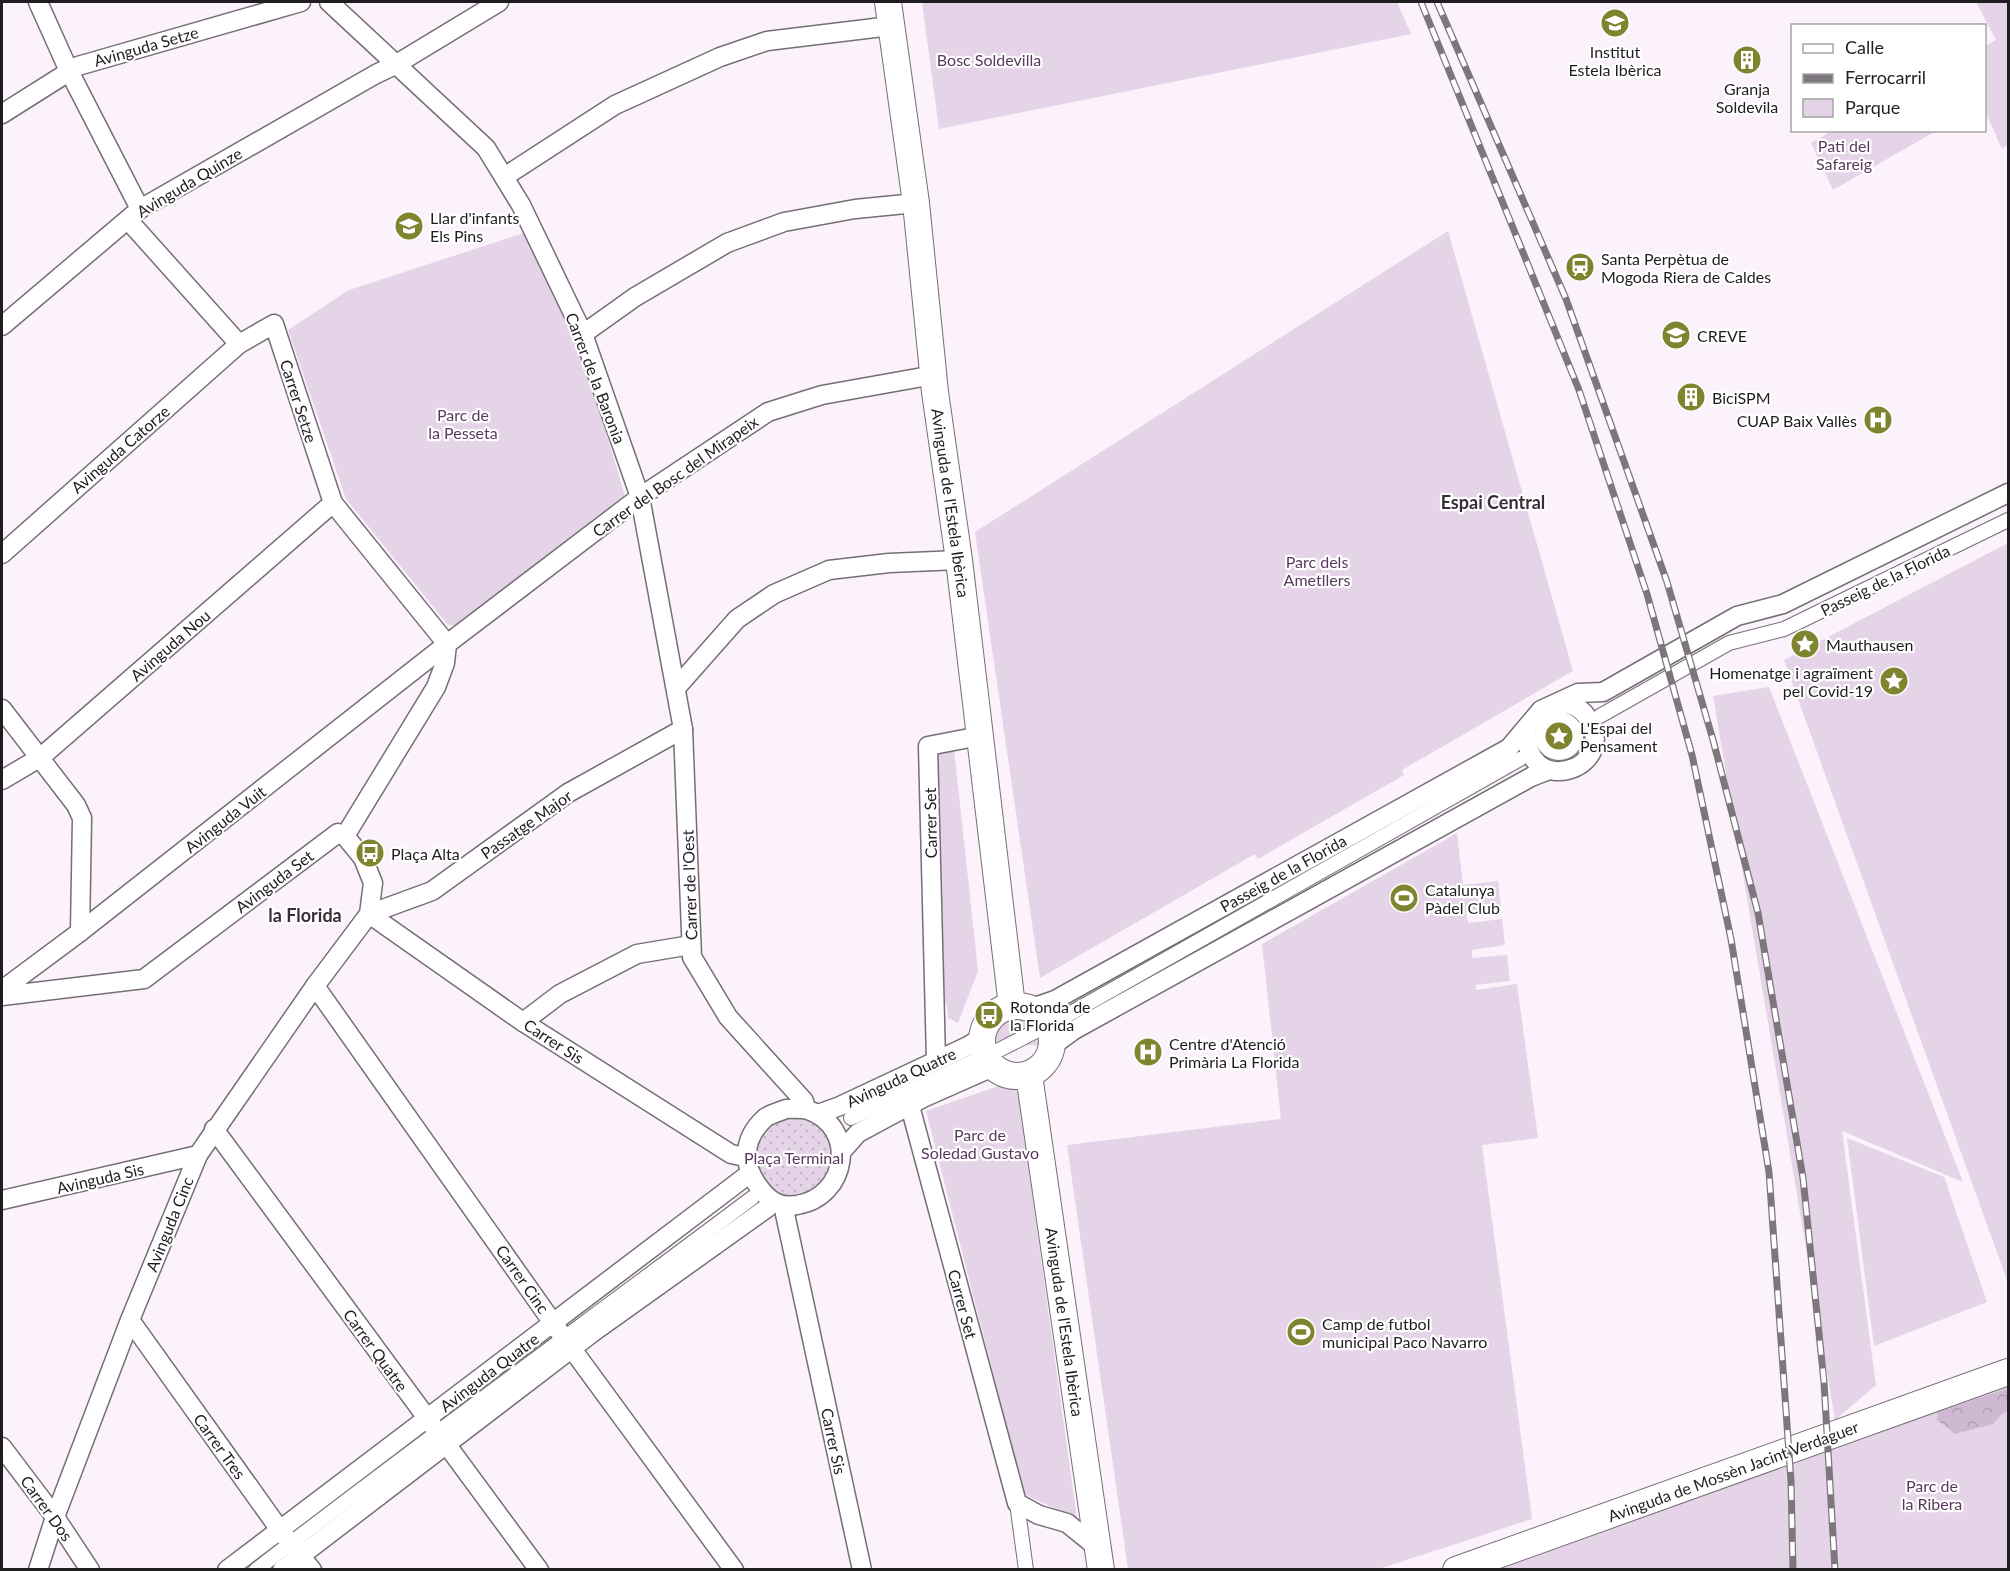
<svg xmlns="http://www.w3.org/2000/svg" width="2010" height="1571" viewBox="0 0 2010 1571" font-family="Lato,sans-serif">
  <defs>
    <pattern id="forest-crowns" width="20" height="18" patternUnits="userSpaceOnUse" patternTransform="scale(1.5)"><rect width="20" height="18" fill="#cfb8d1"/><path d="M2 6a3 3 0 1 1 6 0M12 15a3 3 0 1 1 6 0" fill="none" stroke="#b19eb3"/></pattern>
    <pattern id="garden-dots" width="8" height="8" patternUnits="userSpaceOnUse" patternTransform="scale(1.5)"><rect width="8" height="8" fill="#e5d4e7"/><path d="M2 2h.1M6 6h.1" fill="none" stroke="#c4b6c6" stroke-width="1.8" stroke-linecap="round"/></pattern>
  </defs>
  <rect width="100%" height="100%" fill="#fbf2fc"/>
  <g fill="#e5d4e7">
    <polygon points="922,2 1397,2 1411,34 939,129"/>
    <polygon points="1976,2 2008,2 2008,145 2002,149 1985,111 1985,46 1996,40"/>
    <polygon points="1834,130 1936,130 1936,131 1833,190 1811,143"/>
    <polygon points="1448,231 1573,671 1402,770 1404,775 1258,859 1255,854 1040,978 975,532"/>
    <polygon points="527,232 590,376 625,497 464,626 448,625 346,499 288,330 349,290"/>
    <polygon points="2008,543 2008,1283 1784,660"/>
    <polygon points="1769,687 1963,1182 1842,1131 1876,1385 1835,1420 1713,696"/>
    <polygon points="954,749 978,971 958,1023 948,1018 947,1004 940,998 935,751"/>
    <polygon points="1457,833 1463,885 1498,881 1501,907 1466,912 1468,923 1502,919 1505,945 1472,950 1472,958 1507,955 1510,981 1476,985 1476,990 1517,984 1538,1138 1482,1145 1532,1519 1379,1569 1128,1569 1067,1145 1281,1119 1262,944"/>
    <path d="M1012,1006C1044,1009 1047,1015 1052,1046L995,1044L997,1033L1001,1026L995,1013Z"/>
    <polygon points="1007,1083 1018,1092 1077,1519 1024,1494 926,1111"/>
    <polygon points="1847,1138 1944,1177 1987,1302 1874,1346"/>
    <polygon points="2008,1388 2008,1569 1497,1570 1840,1445"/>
  </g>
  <polygon fill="url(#forest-crowns)" points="2008,1388 2008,1410 2001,1415 1993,1424 1955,1434 1937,1420 1938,1412"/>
  <polygon fill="url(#garden-dots)" points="786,1109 834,1130 839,1171 801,1204 762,1191 750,1138"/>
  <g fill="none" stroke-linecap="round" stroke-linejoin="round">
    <g stroke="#766e77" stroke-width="16">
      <g id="pedestrian">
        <polyline points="1600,716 1729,643 1784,629 2008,520"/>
        <circle cx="1559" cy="736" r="17"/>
        <polyline points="1055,1022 1520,759"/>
        <polyline points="999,1050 1038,1030"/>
        <polyline points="851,1118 978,1059"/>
        <polyline points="1017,1503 1026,1570"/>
        <path d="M256,1570C420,1443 587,1322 752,1198"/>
      </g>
    </g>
    <g stroke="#766e77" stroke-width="21">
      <g id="minor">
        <polyline points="38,2 69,71 140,209"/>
        <polyline points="329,2 486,148 521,205 583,334 640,497 683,729 692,957 728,1017 804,1101 806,1109"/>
        <polyline points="2,114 78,66 301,2"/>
        <polyline points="504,177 615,105 720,57 767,41 891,26"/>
        <polyline points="128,220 239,344 274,324 333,503 447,644"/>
        <polyline points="2,326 140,209 376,74 395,65 499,2"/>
        <polyline points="583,334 635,297 727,243 784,222 855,209 916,203"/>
        <polyline points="2,554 239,344"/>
        <polyline points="676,688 737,619 774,594 829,570 889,563 959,560"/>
        <polyline points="2,709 76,805 82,818 80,932"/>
        <path d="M1527,728C1521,801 1623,770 1587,717C1579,705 1567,702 1554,705"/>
        <polyline points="2,780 41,757 333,503"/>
        <polyline points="345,836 436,687 445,663 447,644"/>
        <polyline points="369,914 523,1022 731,1154 745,1157"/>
        <polyline points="369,914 432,891 568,793 683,729"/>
        <polyline points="315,986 553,1323 734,1570"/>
        <polyline points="2,990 80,932 447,644 640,497 768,412 822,395 934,375"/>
        <polyline points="2,996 144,979 338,833 345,836"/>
        <polyline points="1032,1008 1055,1000 1509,748 1541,710 1578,693 1603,692 1737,616 1783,604 2008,493"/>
        <polyline points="523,1022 560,994 637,954 691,945"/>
        <polyline points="1052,1046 1074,1030 1531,777 1549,770"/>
        <polyline points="936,1060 928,746 980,736"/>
        <polyline points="910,1106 1017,1503 1039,1515 1067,1523 1098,1548"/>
        <path d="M786,1109C793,1109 801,1108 808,1110C858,1127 848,1197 797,1205C781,1207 772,1203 762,1191C742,1167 741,1140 765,1118C770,1114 779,1112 786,1109Z"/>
        <polyline points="818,1114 840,1106 968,1046 982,1037"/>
        <polyline points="214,1129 539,1570"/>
        <polyline points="842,1151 858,1133 923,1098 993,1067"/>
        <polyline points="2,1200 198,1155"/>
        <polyline points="785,1206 785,1214 862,1570"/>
        <polyline points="130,1320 280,1530 312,1570"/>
        <polyline points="2,1447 55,1517 90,1570"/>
        <polyline points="38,1570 55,1517 130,1320 198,1155 315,986 369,914 373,883 363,858 345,836"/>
        <polyline points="227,1570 749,1174"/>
        <polyline points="282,1570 592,1333 774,1203"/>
      </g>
    </g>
    <g stroke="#766e77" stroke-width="28">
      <g id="secondary">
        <polyline points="888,2 916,203 935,392 959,560 1012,1006"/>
        <circle cx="1017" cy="1041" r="35"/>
        <polyline points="1029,1075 1101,1570"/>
        <polyline points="1456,1570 2008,1372"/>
      </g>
    </g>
    <use href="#pedestrian" stroke="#fff" stroke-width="14"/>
    <use href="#minor" stroke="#fff" stroke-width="18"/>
    <use href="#secondary" stroke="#fff" stroke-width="26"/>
    <g stroke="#7d777d" stroke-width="7">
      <g id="rail">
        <polyline points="1421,2 1579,390 1647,594 1692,755 1731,939 1769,1172 1791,1481 1793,1570"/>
        <polyline points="1437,2 1566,299 1667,582 1713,740 1758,913 1803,1178 1824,1382 1835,1570"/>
      </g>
    </g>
    <use href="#rail" stroke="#fff" stroke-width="4.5" stroke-dasharray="14" stroke-linecap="butt"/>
  </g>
  <defs>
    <g id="school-disc" transform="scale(1.5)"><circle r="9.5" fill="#7f842f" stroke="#fff"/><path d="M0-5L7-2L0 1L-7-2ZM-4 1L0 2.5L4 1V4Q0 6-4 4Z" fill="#fff"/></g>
    <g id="building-disc" transform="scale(1.5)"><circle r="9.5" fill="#7f842f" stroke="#fff"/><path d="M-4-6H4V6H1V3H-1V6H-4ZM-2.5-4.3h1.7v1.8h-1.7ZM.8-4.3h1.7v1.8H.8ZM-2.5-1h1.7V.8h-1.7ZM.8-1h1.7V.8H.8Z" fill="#fff"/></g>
    <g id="station-disc" transform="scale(1.5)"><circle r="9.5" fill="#7f842f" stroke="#fff"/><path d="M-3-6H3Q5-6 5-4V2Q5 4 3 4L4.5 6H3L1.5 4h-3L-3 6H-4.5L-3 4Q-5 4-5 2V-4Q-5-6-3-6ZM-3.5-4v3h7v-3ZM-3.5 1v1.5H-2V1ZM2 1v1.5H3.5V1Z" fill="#fff"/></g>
    <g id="university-disc" transform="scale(1.5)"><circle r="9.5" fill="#7f842f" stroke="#fff"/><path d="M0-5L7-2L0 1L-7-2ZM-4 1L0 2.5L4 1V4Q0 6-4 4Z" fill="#fff"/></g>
    <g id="hospital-disc" transform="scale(1.5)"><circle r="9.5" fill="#7f842f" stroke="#fff"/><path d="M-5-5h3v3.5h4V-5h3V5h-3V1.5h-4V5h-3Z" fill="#fff"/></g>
    <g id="sight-disc" transform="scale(1.5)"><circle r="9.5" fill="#7f842f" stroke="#fff"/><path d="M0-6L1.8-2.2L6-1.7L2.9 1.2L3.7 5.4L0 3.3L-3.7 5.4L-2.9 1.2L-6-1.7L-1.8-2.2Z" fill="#fff"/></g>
    <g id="bus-disc" transform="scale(1.5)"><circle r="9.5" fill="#7f842f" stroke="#fff"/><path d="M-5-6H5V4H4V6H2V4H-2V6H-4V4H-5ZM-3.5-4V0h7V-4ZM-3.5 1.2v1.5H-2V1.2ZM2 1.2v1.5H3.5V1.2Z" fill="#fff"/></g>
    <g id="stadium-disc" transform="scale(1.5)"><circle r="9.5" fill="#7f842f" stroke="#fff"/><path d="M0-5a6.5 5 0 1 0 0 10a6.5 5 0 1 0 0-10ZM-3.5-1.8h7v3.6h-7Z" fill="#fff"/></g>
  </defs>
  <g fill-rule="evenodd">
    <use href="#school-disc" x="1615" y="23"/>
    <use href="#building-disc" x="1747" y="60"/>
    <use href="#school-disc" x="409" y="226"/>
    <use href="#station-disc" x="1580" y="267"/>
    <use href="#university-disc" x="1676" y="335"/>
    <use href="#building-disc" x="1691" y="397"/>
    <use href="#hospital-disc" x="1878" y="420"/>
    <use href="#sight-disc" x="1805" y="644"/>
    <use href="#sight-disc" x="1894" y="681"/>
    <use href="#sight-disc" x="1559" y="736"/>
    <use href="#bus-disc" x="370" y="853"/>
    <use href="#stadium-disc" x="1404" y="898"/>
    <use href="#bus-disc" x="989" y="1015"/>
    <use href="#hospital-disc" x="1148" y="1052"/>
    <use href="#stadium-disc" x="1301" y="1332"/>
  </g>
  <g text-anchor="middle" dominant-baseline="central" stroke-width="4.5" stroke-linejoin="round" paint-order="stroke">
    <g font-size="16" fill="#201d20" stroke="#fff">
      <text transform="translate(146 46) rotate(-16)">Avinguda Setze</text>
      <text transform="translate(189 182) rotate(-31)">Avinguda Quinze</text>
      <text transform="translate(596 378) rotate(69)">Carrer de la Baronia</text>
      <text transform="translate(299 401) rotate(72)">Carrer Setze</text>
      <text transform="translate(120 449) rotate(-41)">Avinguda Catorze</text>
      <text transform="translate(675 476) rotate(-35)">Carrer del Bosc del Mirapeix</text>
      <text transform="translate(951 503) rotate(82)">Avinguda de l'Estela Ibèrica</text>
      <text transform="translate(1885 580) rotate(-26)">Passeig de la Florida</text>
      <text transform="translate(170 645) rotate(-41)">Avinguda Nou</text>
      <text transform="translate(225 819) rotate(-38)">Avinguda Vuit</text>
      <text transform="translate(930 823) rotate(-91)">Carrer Set</text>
      <text transform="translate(526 824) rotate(-35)">Passatge Major</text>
      <text transform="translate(1283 873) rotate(-29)">Passeig de la Florida</text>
      <text transform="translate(274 881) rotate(-37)">Avinguda Set</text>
      <text transform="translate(689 885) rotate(-92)">Carrer de l'Oest</text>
      <text transform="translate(554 1041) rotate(33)">Carrer Sis</text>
      <text transform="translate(901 1077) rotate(-25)">Avinguda Quatre</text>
      <text transform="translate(100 1178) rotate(-13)">Avinguda Sis</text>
      <text transform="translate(169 1224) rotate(-68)">Avinguda Cinc</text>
      <text transform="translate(523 1279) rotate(55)">Carrer Cinc</text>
      <text transform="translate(963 1304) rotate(75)">Carrer Set</text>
      <text transform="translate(1065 1322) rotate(82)">Avinguda de l'Estela Ibèrica</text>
      <text transform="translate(376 1350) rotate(54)">Carrer Quatre</text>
      <text transform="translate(489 1372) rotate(-37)">Avinguda Quatre</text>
      <text transform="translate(834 1441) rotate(78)">Carrer Sis</text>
      <text transform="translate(220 1446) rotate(54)">Carrer Tres</text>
      <text transform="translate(1733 1471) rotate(-20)">Avinguda de Mossèn Jacint Verdaguer</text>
      <text transform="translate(47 1508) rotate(54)">Carrer Dos</text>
    </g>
    <g font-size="16" fill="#201d20" stroke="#fff" text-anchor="start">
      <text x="1615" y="51" text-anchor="middle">Institut<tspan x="1615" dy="18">Estela Ibèrica</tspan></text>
      <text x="1747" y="88" text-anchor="middle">Granja<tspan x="1747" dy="18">Soldevila</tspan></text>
      <text x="430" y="217">Llar d'infants<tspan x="430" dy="18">Els Pins</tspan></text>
      <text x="1601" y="258">Santa Perpètua de<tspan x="1601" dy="18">Mogoda Riera de Caldes</tspan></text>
      <text x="1697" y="335">CREVE</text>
      <text x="1712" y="397">BiciSPM</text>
      <text x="1857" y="420" text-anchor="end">CUAP Baix Vallès</text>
      <text x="1826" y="644">Mauthausen</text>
      <text x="1873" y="672" text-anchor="end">Homenatge i agraïment<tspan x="1873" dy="18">pel Covid-19</tspan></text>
      <text x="1580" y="727">L'Espai del<tspan x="1580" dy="18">Pensament</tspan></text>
      <text x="391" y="853">Plaça Alta</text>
      <text x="1425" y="889">Catalunya<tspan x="1425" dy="18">Pàdel Club</tspan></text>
      <text x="1010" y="1006">Rotonda de<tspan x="1010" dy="18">la Florida</tspan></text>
      <text x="1169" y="1043">Centre d'Atenció<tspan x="1169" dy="18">Primària La Florida</tspan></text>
      <text x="1322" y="1323">Camp de futbol<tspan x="1322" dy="18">municipal Paco Navarro</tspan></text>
    </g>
    <g font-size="16" fill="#5a395e" stroke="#fff">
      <text x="989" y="59">Bosc Soldevilla</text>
      <text x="1844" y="145">Pati del<tspan x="1844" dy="18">Safareig</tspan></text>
      <text x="463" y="414">Parc de<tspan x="463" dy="18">la Pesseta</tspan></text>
      <text x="1317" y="561">Parc dels<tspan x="1317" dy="18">Ametllers</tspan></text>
      <text x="980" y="1134">Parc de<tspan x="980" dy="18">Soledad Gustavo</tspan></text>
      <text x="794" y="1157">Plaça Terminal</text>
      <text x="1932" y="1485">Parc de<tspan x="1932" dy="18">la Ribera</tspan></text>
    </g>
    <g font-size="18" font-weight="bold" fill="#362f37" stroke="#fff">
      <text x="1493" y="502">Espai Central</text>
      <text x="305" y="915">la Florida</text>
    </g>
  </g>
  <rect width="2010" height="1571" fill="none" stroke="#201d20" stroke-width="6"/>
  <rect x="1791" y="24" width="195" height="108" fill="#ffffff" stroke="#a6a5a6" stroke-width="1.5"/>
  <rect x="1803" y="44" width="30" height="9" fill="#ffffff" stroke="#a6a5a6" stroke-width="1.5"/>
  <text x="1845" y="54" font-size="18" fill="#201d20">Calle</text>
  <rect x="1803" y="74" width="30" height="9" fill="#7d777d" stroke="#a6a5a6" stroke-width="1.5"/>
  <text x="1845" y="84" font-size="18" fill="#201d20">Ferrocarril</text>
  <rect x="1803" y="99" width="30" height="18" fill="#e5d4e7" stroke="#a6a5a6" stroke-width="1.5"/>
  <text x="1845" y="114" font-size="18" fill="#201d20">Parque</text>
</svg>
